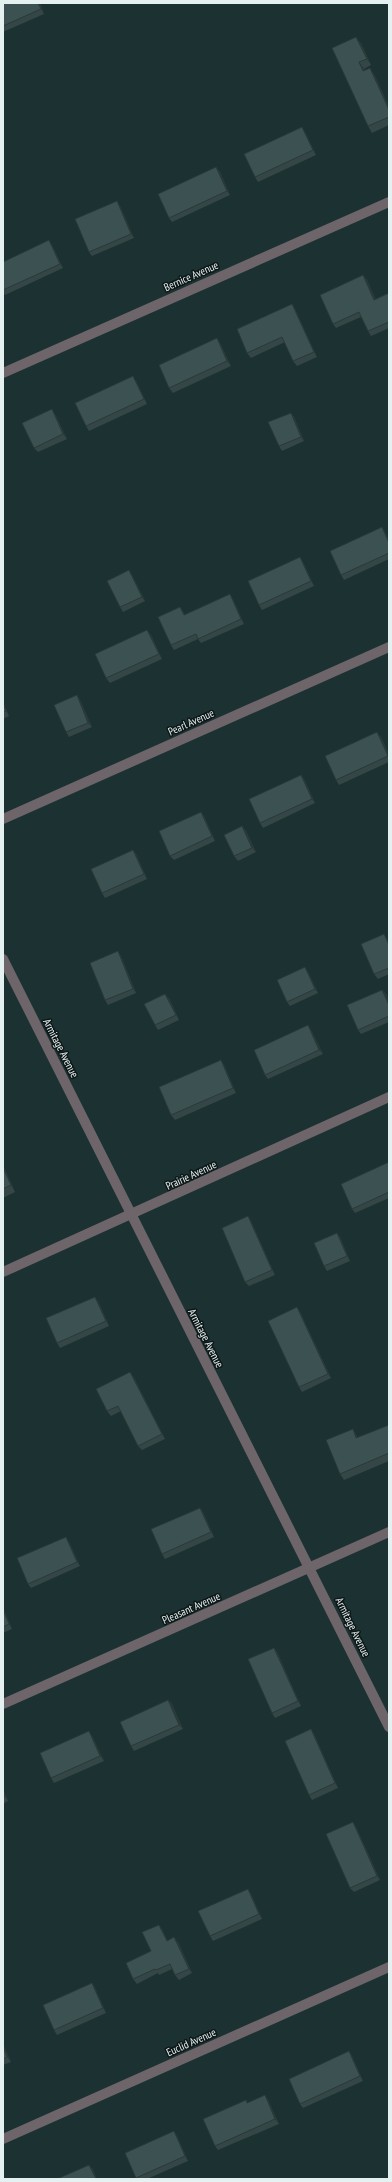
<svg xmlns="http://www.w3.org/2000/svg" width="392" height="2182" viewBox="0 0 392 2182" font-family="'PT Sans Narrow',sans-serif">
  <rect width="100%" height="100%" fill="#1c3131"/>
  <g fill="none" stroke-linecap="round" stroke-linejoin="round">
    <g stroke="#6d656a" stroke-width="10">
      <polyline points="3,373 389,202"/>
      <polyline points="3,819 389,647"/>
      <polyline points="3,959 389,1727"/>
      <polyline points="3,1272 389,1097"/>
      <polyline points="3,1704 389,1532"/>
      <polyline points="3,2139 389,1967"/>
    </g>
  </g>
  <g fill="#344646">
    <polygon points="3,3 40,3 44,14 3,32"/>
    <polygon points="361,43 371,65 364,69 365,70 374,74 389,107 389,125 372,133 368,126 332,48"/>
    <polygon points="305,132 316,155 258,182 255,177"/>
    <polygon points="216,167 220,172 230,195 172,222 169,218"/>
    <polygon points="117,201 120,206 134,238 92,256 89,252"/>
    <polygon points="52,245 63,268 5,295 3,292 3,262"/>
    <polygon points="363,275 367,280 375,299 389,293 389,328 371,336 368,331 361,317 336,328 333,324"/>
    <polygon points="292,304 295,309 317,357 297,366 293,361 285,342 251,358 247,353"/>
    <polygon points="217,338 220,343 231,366 173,393 169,388"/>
    <polygon points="136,381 147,404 89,431 86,426"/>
    <polygon points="291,413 294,417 304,441 282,451 279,446"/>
    <polygon points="55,414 67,439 38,452 34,448"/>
    <polygon points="382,527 385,532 389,541 389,559 344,580 341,575"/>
    <polygon points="300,557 303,562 314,586 262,610 259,605"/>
    <polygon points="132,575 145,601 123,612 120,607"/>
    <polygon points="233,599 244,624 201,643 198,639 174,650 171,645 180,607 185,615"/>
    <polygon points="147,630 151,635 162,659 110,683 106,678"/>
    <polygon points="77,695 80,700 92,727 69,737 66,732"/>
    <polygon points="3,702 9,716 3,719"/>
    <polygon points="381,737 389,755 389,762 339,785 336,780"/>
    <polygon points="301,775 304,779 315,803 263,828 260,823"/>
    <polygon points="201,812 204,816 215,841 174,860 170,856"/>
    <polygon points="242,826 246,831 256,852 238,861 234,856"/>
    <polygon points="133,850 136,854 147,879 105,898 102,893"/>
    <polygon points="384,934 389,942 389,974 378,979 374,974"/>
    <polygon points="121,956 136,993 108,1005 105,1000"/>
    <polygon points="308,972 318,993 290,1006 287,1002"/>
    <polygon points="382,990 386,994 389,1002 389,1022 361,1034 358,1030"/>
    <polygon points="169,998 179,1020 158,1030 155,1025"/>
    <polygon points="308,1025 311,1030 323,1054 268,1079 265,1075"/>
    <polygon points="221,1060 224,1065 236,1093 175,1120 171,1115"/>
    <polygon points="389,1162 389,1198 355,1213 352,1209"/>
    <polygon points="3,1165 15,1192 3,1198"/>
    <polygon points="248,1216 251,1221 275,1275 249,1286 245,1282"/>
    <polygon points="337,1233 340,1237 350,1261 327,1271 324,1266"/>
    <polygon points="98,1301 109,1326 60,1348 57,1343"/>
    <polygon points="297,1307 300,1312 331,1378 302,1392 299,1387"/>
    <polygon points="130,1372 133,1376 165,1439 142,1450 138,1446 121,1411 111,1416 107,1411"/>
    <polygon points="389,1425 389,1461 344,1480 340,1474 353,1429 358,1438"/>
    <polygon points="200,1508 203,1512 214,1537 165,1559 162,1554"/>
    <polygon points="69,1542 80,1566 31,1588 28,1584"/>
    <polygon points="3,1607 12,1629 3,1633"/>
    <polygon points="274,1648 277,1652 301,1706 275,1718 272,1713"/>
    <polygon points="168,1700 172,1704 183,1729 134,1751 131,1746"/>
    <polygon points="311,1729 314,1734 338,1788 312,1800 309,1795"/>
    <polygon points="92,1736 104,1761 54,1783 51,1778"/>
    <polygon points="3,1789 8,1801 3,1804"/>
    <polygon points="356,1827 380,1880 354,1892 350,1888"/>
    <polygon points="248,1889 251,1894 262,1919 213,1941 210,1936"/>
    <polygon points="162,1929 167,1941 178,1942 192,1973 179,1980 175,1975 172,1969 159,1975 158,1973 137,1984 133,1979 151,1951"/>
    <polygon points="92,1983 95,1988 106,2013 57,2035 54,2030"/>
    <polygon points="3,2044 11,2062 3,2065"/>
    <polygon points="349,2051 352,2056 363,2081 303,2108 300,2104"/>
    <polygon points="265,2095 268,2100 279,2124 218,2150 215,2146 246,2100 248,2103"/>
    <polygon points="177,2136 188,2161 147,2179 137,2179 136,2178"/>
  </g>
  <g fill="#2a3939">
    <polygon points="38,3 40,3 44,14 41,9"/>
    <polygon points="356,37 361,43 371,65 367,59"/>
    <polygon points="359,62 364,69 368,77 363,71"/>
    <polygon points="370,68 374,74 389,107 389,110"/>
    <polygon points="302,127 305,132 316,155 313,150"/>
    <polygon points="216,167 220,172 230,195 227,191"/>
    <polygon points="117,201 120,206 134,238 131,234"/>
    <polygon points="49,240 52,245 63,268 60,264"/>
    <polygon points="363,275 367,280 378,304 374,300"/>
    <polygon points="292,304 295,309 317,357 314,352"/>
    <polygon points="217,338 220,343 231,366 227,361"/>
    <polygon points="133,376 136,381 147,404 144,399"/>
    <polygon points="52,409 55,414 67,439 63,434"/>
    <polygon points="291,413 294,417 304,441 301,437"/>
    <polygon points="382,527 385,532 389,541 389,543"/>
    <polygon points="300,557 303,562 314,586 311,581"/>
    <polygon points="129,570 132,575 145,601 142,597"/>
    <polygon points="230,594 233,599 244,624 241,619"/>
    <polygon points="147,630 151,635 162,659 159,654"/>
    <polygon points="77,695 80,700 92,727 88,723"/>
    <polygon points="3,702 9,716 6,711 3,704"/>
    <polygon points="377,732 381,737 389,755 389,757"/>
    <polygon points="301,775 304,779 315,803 312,799"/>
    <polygon points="201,812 204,816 215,841 212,836"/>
    <polygon points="242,826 246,831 256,852 252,848"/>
    <polygon points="133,850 136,854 147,879 144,874"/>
    <polygon points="384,934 389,942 389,945"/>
    <polygon points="118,951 121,956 136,993 133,989"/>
    <polygon points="305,967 308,972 318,993 315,989"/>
    <polygon points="382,990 386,994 389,1002 389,1005"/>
    <polygon points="165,994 169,998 179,1020 176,1015"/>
    <polygon points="308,1025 311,1030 323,1054 319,1050"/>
    <polygon points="221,1060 224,1065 236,1093 233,1088"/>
    <polygon points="3,1165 15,1192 11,1185 3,1168"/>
    <polygon points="248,1216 251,1221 275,1275 272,1270"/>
    <polygon points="337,1233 340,1237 350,1261 347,1256"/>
    <polygon points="95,1297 98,1301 109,1326 106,1321"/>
    <polygon points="297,1307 300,1312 331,1378 328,1374"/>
    <polygon points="130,1372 133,1376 165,1439 162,1434"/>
    <polygon points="353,1429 357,1436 361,1445 356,1438"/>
    <polygon points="200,1508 203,1512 214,1537 211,1532"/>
    <polygon points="66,1537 69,1542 80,1566 77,1562"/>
    <polygon points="3,1607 12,1629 9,1624 3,1610"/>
    <polygon points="274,1648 277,1652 301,1706 298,1701"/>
    <polygon points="168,1700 172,1704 183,1729 179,1725"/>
    <polygon points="311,1729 314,1734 338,1788 335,1783"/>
    <polygon points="89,1731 92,1736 104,1761 100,1756"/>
    <polygon points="3,1789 8,1801 5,1797 3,1792"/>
    <polygon points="353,1822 356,1827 380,1880 377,1876"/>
    <polygon points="248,1889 251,1894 262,1919 259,1914"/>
    <polygon points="159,1925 162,1929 170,1946 167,1941"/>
    <polygon points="174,1937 178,1942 192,1973 189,1969"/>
    <polygon points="92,1983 95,1988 106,2013 103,2008"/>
    <polygon points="3,2044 11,2062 7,2057 3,2047"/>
    <polygon points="349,2051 352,2056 363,2081 360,2076"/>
    <polygon points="265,2095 268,2100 279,2124 275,2119"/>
    <polygon points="174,2131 177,2136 188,2161 185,2156"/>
    <polygon points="89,2165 93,2169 97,2179 96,2179"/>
  </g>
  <g fill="#3c5151" stroke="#2a3939">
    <polygon points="3,3 38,3 41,9 3,26"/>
    <polygon points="356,37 367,59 359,62 363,71 370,68 389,110 389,117 368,126 332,48"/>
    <polygon points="302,127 313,150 255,177 244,154"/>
    <polygon points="216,167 227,191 169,218 158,194"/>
    <polygon points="117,201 131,234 89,252 75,219"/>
    <polygon points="49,240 60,264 3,290 3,262"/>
    <polygon points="363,275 374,300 389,293 389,322 368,331 359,312 333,324 320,295"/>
    <polygon points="292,304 314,352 293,361 282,337 247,353 237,329"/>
    <polygon points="217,338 227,361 169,388 159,365"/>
    <polygon points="133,376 144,399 86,426 75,403"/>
    <polygon points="52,409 63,434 34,448 22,423"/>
    <polygon points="291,413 301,437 279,446 268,422"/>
    <polygon points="382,527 389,543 389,553 341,575 330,551"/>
    <polygon points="300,557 311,581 259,605 248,581"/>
    <polygon points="129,570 142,597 120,607 107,581"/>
    <polygon points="230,594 241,619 198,639 196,634 171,645 158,617 180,607 184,615"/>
    <polygon points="147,630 159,654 106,678 95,654"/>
    <polygon points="77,695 88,723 66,732 54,705"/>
    <polygon points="3,704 6,711 3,712"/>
    <polygon points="377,732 388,756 336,780 325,756"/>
    <polygon points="301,775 312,799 260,823 249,799"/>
    <polygon points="201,812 212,836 170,856 159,831"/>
    <polygon points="242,826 252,848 234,856 224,835"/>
    <polygon points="133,850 144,874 102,893 91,869"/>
    <polygon points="384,934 389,945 389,968 374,974 361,944"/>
    <polygon points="118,951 133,989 105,1000 90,963"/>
    <polygon points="305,967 315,989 287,1002 277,980"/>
    <polygon points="382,990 389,1005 389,1016 358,1030 347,1005"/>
    <polygon points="165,994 176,1015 155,1025 144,1004"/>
    <polygon points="308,1025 319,1050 265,1075 254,1050"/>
    <polygon points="221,1060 233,1088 171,1115 159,1087"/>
    <polygon points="389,1162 389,1192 352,1209 341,1184"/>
    <polygon points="3,1168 11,1185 3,1189"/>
    <polygon points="248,1216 272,1270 245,1282 222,1228"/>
    <polygon points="337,1233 347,1256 324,1266 314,1243"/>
    <polygon points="95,1297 106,1321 57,1343 46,1318"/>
    <polygon points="297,1307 328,1374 299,1387 268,1321"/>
    <polygon points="130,1372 162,1434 138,1446 118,1406 107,1411 96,1389"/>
    <polygon points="389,1425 389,1453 340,1474 326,1440 353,1429 356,1438"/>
    <polygon points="200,1508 211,1532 162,1554 151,1529"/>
    <polygon points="66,1537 77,1562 28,1584 17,1558"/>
    <polygon points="3,1610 9,1624 3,1627"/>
    <polygon points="274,1648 298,1701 272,1713 248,1659"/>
    <polygon points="168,1700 179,1725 131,1746 120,1722"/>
    <polygon points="311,1729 335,1783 309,1795 285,1741"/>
    <polygon points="89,1731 100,1756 51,1778 40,1753"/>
    <polygon points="3,1792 5,1797 3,1798"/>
    <polygon points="353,1822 377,1876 350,1888 326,1834"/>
    <polygon points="248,1889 259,1914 210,1936 198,1911"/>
    <polygon points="159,1925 167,1941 174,1937 189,1969 175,1975 170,1964 156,1970 155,1969 133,1979 126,1963 151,1951 142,1932"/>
    <polygon points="92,1983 103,2008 54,2030 43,2005"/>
    <polygon points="3,2047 7,2057 3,2059"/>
    <polygon points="349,2051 360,2076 300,2104 289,2079"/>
    <polygon points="265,2095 275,2119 215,2146 203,2119 246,2100 247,2103"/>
    <polygon points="174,2131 185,2156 136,2178 125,2153"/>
    <polygon points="89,2165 96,2179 57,2179"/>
  </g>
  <g text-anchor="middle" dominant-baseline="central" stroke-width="3" stroke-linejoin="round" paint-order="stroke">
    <g font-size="11" fill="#e5f1f1" stroke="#0e1717">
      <text transform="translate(191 276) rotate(-24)">Bernice Avenue</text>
      <text transform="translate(191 722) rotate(-24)">Pearl Avenue</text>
      <text transform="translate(61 1048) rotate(63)">Armitage Avenue</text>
      <text transform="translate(191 1175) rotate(-25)">Prairie Avenue</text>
      <text transform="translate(206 1338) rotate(63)">Armitage Avenue</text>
      <text transform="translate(191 1608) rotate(-24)">Pleasant Avenue</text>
      <text transform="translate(353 1627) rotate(64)">Armitage Avenue</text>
      <text transform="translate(191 2042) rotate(-24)">Euclid Avenue</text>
    </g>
  </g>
  <rect width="392" height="2182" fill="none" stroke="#e5f1f1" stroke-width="8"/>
</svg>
